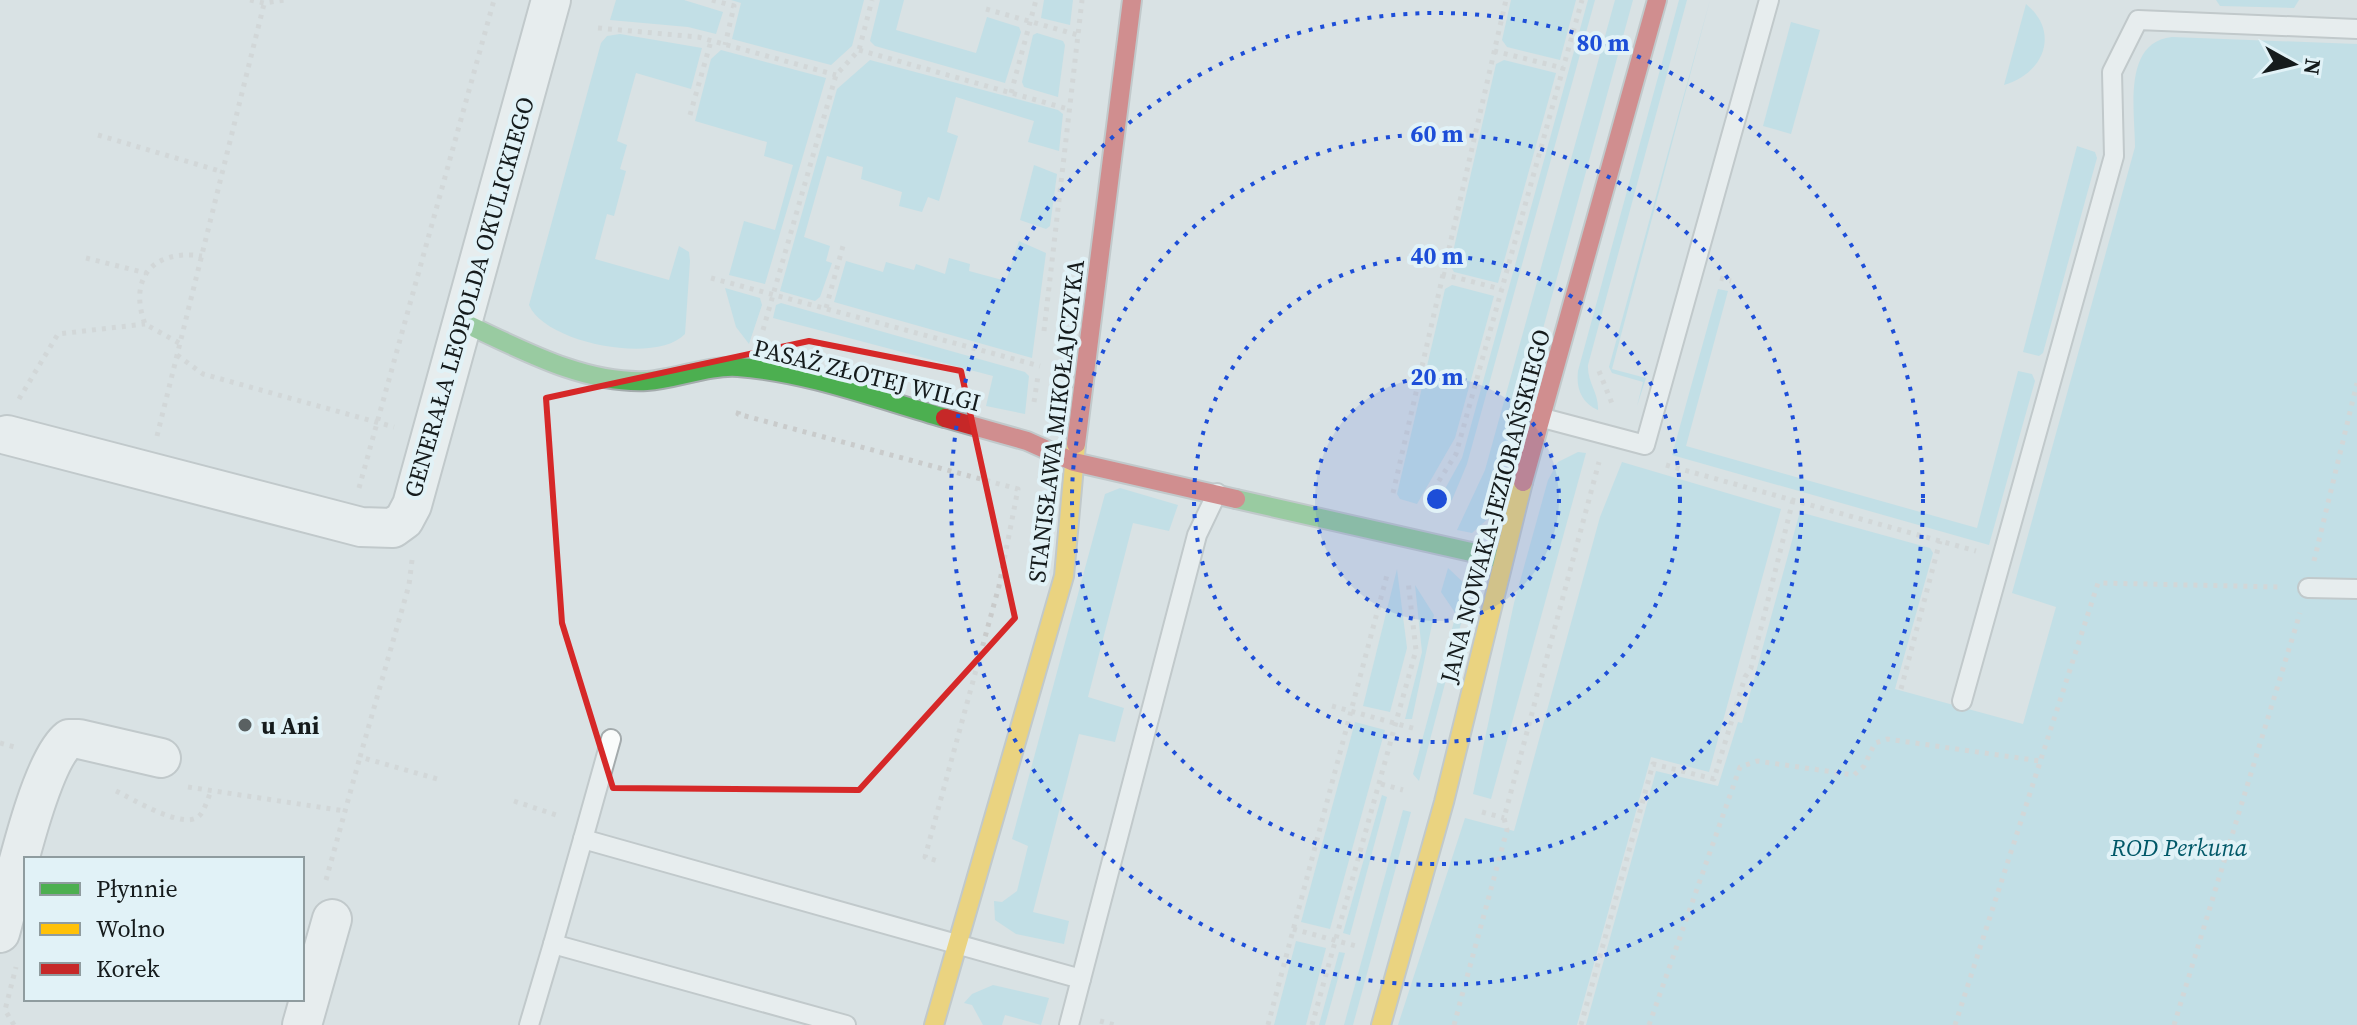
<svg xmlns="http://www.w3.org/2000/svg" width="2357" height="1025" viewBox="0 0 2357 1025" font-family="'Source Serif 4',serif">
  <rect width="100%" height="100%" fill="#d9e2e4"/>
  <g fill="#a7dbe8">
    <polygon points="616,0 684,0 723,12 716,34 688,27 610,20"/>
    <polygon points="731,0 864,0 852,46 831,65 732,39 741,3"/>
    <polygon points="880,0 904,0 896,30 976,53 987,17 1019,27 1021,32 1005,83 875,46 870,41"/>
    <polygon points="1044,0 1073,0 1070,25 1041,18"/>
    <polygon points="1511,0 1576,0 1560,60 1507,47 1502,40"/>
    <polygon points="1588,0 1595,0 1467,464 1452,500 1435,507 1462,458"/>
    <polygon points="1615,0 1633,0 1492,515 1472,533 1457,530 1485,470"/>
    <path d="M1679,0H1687L1588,365C1587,382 1599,393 1598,410C1581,403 1576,388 1578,371Z"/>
    <polygon points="1710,0 1612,369 1646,378 1637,406 1643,382 1612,373 1609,367"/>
    <polygon points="2216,0 2299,0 2294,8 2220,6"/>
    <path d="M2026,4C2061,33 2043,74 2004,85Z"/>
    <polygon points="1791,22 1820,30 1791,134 1763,126"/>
    <polygon points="1037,33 1063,41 1065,45 1058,97 1024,87 1022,82 1033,35"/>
    <path d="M620,34L702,48L691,89L636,73L617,141L627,145L620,169L626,171L614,216L607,214L595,259L669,280L679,246L689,252L690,261L685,334C656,365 545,343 529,305L601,43L607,36Z"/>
    <path d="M2172,37L2357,44V1025H1586L1656,771L1718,786L1738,722L1742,723L1799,515L1803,513L1930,548L1933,553L1895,689L2023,724L2056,607L2012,593L2135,147C2135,112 2122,42 2172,37Z"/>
    <polygon points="721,50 826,78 765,284 729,275 744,221 775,230 793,165 764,156 767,142 695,121 711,59"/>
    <polygon points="870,60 1058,110 1063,114 1059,151 1028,142 1034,121 956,97 947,132 958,136 939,201 928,197 922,212 899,206 902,192 861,179 863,167 827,156 804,237 830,246 826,261 832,263 820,297 815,301 780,291 837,89"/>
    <polygon points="1504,60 1556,73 1498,283 1454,272 1450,265 1496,64"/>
    <polygon points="2077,146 2095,152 2097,158 2043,353 2039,356 2023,352"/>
    <polygon points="1034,165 1057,174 1050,226 1046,229 1020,220"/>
    <polygon points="1019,241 1046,253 1032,358 834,302 846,261 883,272 886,262 914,270 916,264 945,274 949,258 970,264 969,271 1006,281"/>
    <polygon points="1452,285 1494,296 1455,438 1417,504 1400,499 1397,494 1445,289"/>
    <polygon points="725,288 760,298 762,305 749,344 736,327"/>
    <polygon points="1718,289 1728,291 1686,446 1977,528 2018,371 2032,374 2035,381 1989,545 1672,455"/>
    <polygon points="781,303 1025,372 1029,376 1025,414 986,406 993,376 773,318 776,305"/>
    <polygon points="1578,452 1586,453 1491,799 1473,794 1514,603 1548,480 1558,462"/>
    <polygon points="1622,462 1781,509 1709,772 1651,757 1577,1025 1398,1025 1465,818 1514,831 1600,517"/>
    <polygon points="1120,488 1178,505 1169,531 1133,523 1088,697 1124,708 1115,742 1079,734 1033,912 1069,921 1064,944 1016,934 995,920 994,901 1002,902 1017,891 1028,846 1012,839 1105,494"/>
    <polygon points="1448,568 1464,583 1467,601 1419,781 1413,774 1456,614 1441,592"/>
    <polygon points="1397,569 1407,648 1390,712 1363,706"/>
    <polygon points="1415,585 1434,615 1412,719 1405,719 1422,652"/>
    <polygon points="1355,722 1385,730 1330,929 1301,922"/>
    <polygon points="1382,795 1387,797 1350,935 1343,933"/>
    <polygon points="1403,810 1411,812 1353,1025 1344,1025"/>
    <polygon points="1296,941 1326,948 1306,1025 1274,1025"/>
    <polygon points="1339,952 1345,953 1325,1025 1319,1025"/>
    <polygon points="993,985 1049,998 1041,1025 1005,1015 1002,1025 983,1025 972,1005 964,1003 972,994"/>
  </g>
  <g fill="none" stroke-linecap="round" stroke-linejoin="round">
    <g stroke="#a4abad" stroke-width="22">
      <g id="lane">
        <polyline points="1543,418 1645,445 1769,0"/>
        <polyline points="2308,588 2357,589"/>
        <polyline points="1962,701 2114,156 2112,72 2138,20 2357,29"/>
        <polyline points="611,739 583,839 1081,979"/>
        <polyline points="583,839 553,944 846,1025"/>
        <polyline points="529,1025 553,944"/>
        <polyline points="1069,1025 1197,535 1217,493"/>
      </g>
    </g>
    <g stroke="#a4abad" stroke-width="42">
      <g id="street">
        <polyline points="7,435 361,527 393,528 404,520 412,505 551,0"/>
        <path d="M0,933C12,891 39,762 69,739H79L161,758"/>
        <polyline points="302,1025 332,919"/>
      </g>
    </g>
    <g stroke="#a4abad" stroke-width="22">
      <g id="fast">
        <path d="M462,322C519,348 582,384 647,381C677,379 708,365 738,367C808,372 878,399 945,418"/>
        <polyline points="1236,499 1502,559"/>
      </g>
    </g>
    <g stroke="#a4abad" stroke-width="22">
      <g id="slow">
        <polyline points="934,1025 1064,576 1076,444"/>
        <polyline points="1381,1025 1444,802 1523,482"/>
      </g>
    </g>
    <g stroke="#a4abad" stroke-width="22">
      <g id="jam">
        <polyline points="945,418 1027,441 1074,462 1236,499"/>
        <polyline points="1076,444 1132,0"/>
        <polyline points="1523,482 1657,0"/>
      </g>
    </g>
    <g stroke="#c9cbcb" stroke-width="5" stroke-dasharray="4 6" stroke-linecap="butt">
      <polyline points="250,0 264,3 285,0"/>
      <polyline points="712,0 734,6 725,45"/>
      <polyline points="986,9 1078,35"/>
      <polyline points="598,28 698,37 836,75"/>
      <polyline points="859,50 1068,109"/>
      <polyline points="1494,51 1563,68"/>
      <polyline points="1011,93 1036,0"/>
      <polyline points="690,115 711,41"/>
      <polyline points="98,135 223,172"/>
      <polyline points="86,258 146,273"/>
      <polyline points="1442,274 1501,289"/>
      <polyline points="711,278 1040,366"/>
      <polyline points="1720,278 1731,281"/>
      <polyline points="826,308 843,246"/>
      <polyline points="763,330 836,75 859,50 872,0"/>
      <polyline points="1044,331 1082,0"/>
      <path d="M179,343L145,324C128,278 153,249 202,256"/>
      <polyline points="177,355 203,374 394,427"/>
      <polyline points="1599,371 1613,406"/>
      <polyline points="19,399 58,334 145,324"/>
      <polyline points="1034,402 1038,376"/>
      <polyline points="739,411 738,414 1018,489 999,586 925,857 938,861"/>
      <polyline points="157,436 265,0"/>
      <polyline points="1666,465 1976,551"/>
      <polyline points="359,488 494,0"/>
      <polyline points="1393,493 1506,0"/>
      <polyline points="1428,498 1456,454 1582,0"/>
      <polyline points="412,560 409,585 360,757 441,780"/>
      <polyline points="2314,561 2357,383"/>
      <polyline points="1901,689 1940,541"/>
      <polyline points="1332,706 1416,729"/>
      <polyline points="0,743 18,748"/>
      <polyline points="1381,784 1403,790"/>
      <polyline points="188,787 345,811"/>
      <path d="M116,791C133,799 186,832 200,815C205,809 208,798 211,791"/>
      <polyline points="514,801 559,816"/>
      <polyline points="1482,812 1504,818"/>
      <polyline points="326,880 360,757"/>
      <polyline points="1293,929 1356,946"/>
      <polyline points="1100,1021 1115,1025"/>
      <polyline points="14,1025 5,1010 16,967"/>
      <polyline points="1268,1025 1387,575"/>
      <polyline points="1312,1025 1416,650 1408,581"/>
      <polyline points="1454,1025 1507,830 1504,818 1599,462"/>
      <polyline points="1581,1025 1653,764 1714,779 1745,677 1751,668 1793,500"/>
      <polyline points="1649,1025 1740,767 1757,761 1854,775 1864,766 1875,743 1887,739 2040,761"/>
      <polyline points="1955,1025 2098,583 2280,587"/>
      <polyline points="2174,1025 2300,613"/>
    </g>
    <use href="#lane" stroke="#f9fbfb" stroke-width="18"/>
    <use href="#street" stroke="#f9fbfb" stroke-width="38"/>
    <use href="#fast" stroke="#4caf50" stroke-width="18"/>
    <use href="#slow" stroke="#ffc107" stroke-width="18"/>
    <use href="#jam" stroke="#c62828" stroke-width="18"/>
  </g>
  <path d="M0 0H2357V1025H0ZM809,341L961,371L1015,618L859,790L613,788L562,623L546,398Z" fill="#d9e2e4" fill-opacity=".55" fill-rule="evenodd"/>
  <path fill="none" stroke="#d62828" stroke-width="6" stroke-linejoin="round" d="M809,341L961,371L1015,618L859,790L613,788L562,623L546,398Z"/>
  <circle cx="1437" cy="499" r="122" fill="#1d4ed8" fill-opacity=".12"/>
  <g fill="none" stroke="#1d4ed8" stroke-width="4" stroke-dasharray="4 8">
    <circle cx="1437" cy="499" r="122"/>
    <circle cx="1437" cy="499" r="243"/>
    <circle cx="1437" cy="499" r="365"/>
    <circle cx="1437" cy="499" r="486"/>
  </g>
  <circle fill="#5a6162" stroke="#e1f2f7" stroke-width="3" cx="245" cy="725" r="8"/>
  <g text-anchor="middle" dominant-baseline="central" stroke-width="8" stroke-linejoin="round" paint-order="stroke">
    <g font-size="24" fill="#151b1c" stroke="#e1f2f7">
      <text transform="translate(469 297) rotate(-74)">GENERAŁA LEOPOLDA OKULICKIEGO</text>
      <text transform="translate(867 375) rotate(14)">PASAŻ ZŁOTEJ WILGI</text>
      <text transform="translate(1056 421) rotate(-83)">STANISŁAWA MIKOŁAJCZYKA</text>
      <text transform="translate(1495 506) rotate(-75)">JANA NOWAKA-JEZIORAŃSKIEGO</text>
    </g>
    <g font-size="24" font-weight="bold" fill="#151b1c" stroke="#e1f2f7" text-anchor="start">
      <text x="261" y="725">u Ani</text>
    </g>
    <g font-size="24" font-style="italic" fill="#015868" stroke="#e1f2f7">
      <text x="2179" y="847">ROD Perkuna</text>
    </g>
  </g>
  <circle cx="1437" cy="499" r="12" fill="#1d4ed8" stroke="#e1f2f7" stroke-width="4"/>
  <g font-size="24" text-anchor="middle" font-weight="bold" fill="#1d4ed8" stroke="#e1f2f7" stroke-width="8" stroke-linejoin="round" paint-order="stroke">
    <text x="1603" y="51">80 m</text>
    <text x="1437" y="142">60 m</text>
    <text x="1437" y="264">40 m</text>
    <text x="1437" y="385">20 m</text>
  </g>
  <rect x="24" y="857" width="280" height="144" fill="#e1f2f7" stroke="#8f9c9f" stroke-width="2"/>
  <rect x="40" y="883" width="40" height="12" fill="#4caf50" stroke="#8f9c9f" stroke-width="2"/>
  <text x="96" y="897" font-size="24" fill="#151b1c">Płynnie</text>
  <rect x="40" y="923" width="40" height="12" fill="#ffc107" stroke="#8f9c9f" stroke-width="2"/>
  <text x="96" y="937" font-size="24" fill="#151b1c">Wolno</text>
  <rect x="40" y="963" width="40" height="12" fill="#c62828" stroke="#8f9c9f" stroke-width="2"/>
  <text x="96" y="977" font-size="24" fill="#151b1c">Korek</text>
  <g transform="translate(2293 64) rotate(98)" stroke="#e1f2f7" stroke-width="6" paint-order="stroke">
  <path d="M0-6L14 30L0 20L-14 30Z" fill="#151b1c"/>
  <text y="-12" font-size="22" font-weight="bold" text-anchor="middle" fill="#151b1c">N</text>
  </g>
</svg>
